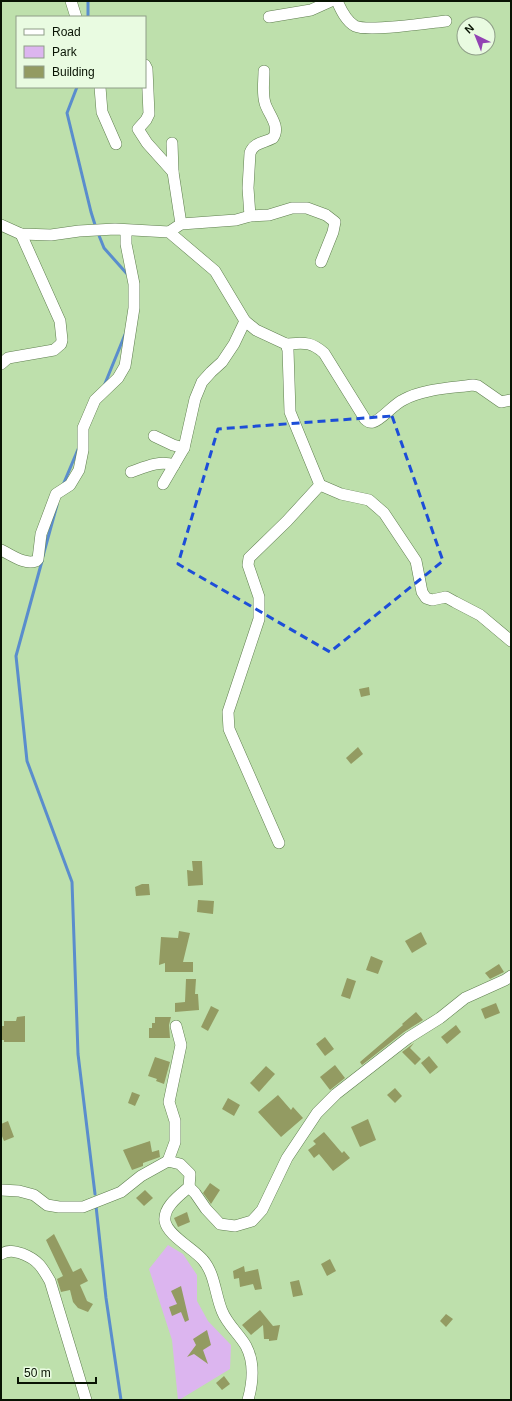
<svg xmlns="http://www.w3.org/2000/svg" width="512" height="1401" viewBox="0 0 512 1401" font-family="Helvetica,sans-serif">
  <rect width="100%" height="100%" fill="#bee0ac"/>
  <polygon fill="#dcb5ef" points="168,1245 183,1254 197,1275 197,1301 208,1321 231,1345 230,1369 179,1400 178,1400 172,1340 149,1269"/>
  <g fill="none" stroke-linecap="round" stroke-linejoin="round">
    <g stroke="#5a8dcd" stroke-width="3">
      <polyline points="88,1 88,17"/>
      <polyline points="77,87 67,113 91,212 96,228"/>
      <polyline points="98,233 104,248 128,275"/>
      <polyline points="104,386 126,332"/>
      <polyline points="63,485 79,447"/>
      <polyline points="43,556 57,505"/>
      <polyline points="42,561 16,656 27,761 72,882 78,1054 95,1194"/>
      <polyline points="96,1206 106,1298 121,1400"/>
    </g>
  </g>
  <g fill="#939b62">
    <polygon points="369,687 370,695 361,697 359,689"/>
    <polygon points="358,747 363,754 351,764 346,758"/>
    <polygon points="192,861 202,861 203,885 188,886 187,870 193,871"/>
    <polygon points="142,884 149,884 150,895 136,896 135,887"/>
    <polygon points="198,900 214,901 213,914 197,912"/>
    <polygon points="179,931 190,933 183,962 193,962 193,972 165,972 165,963 159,965 161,937 178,938"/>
    <polygon points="421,932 427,944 412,953 405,941"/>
    <polygon points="371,956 383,961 378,974 366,970"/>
    <polygon points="499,964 504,972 490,979 485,973"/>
    <polygon points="347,978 356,981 350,999 341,996"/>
    <polygon points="186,979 196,979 195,994 198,994 199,1010 175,1012 175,1003 185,1002"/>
    <polygon points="496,1003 500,1013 485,1019 481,1009"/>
    <polygon points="211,1006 219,1010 208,1031 201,1027"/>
    <polygon points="416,1012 423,1020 404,1032 362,1065 360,1062 403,1025 402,1024"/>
    <polygon points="25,1016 25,1042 4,1042 4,1040 1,1040 1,1026 4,1026 4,1021 16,1021 17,1017"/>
    <polygon points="155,1017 171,1017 169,1025 170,1038 149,1038 149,1028 152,1028 152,1023 155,1023"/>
    <polygon points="456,1025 461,1032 447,1044 441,1037"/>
    <polygon points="325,1037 334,1049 325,1056 316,1044"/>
    <polygon points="414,1043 410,1048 421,1059 415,1065 402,1052"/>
    <polygon points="429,1056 438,1067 430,1074 421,1063"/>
    <polygon points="155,1057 170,1062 164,1084 156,1081 157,1079 148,1076"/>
    <polygon points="335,1065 345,1078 330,1090 320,1077"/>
    <polygon points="266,1066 275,1074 259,1092 250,1083"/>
    <polygon points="395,1088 402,1096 395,1103 387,1095"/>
    <polygon points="132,1092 140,1095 135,1106 128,1103"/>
    <polygon points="278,1095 291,1110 293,1107 303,1118 281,1137 258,1112"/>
    <polygon points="228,1098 240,1105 234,1116 222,1109"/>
    <polygon points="368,1119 376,1140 360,1147 351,1127"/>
    <polygon points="8,1121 14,1137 4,1141 1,1134 1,1124"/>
    <polygon points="324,1132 342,1153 344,1151 350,1158 333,1171 319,1154 314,1158 308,1150 316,1144 313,1141"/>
    <polygon points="150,1141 152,1152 159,1150 160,1157 143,1163 143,1166 132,1170 123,1150"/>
    <polygon points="210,1183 220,1190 211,1204 203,1193"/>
    <polygon points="145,1190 153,1198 144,1206 136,1198"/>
    <polygon points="187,1212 190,1222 178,1227 174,1218"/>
    <polygon points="54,1234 73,1272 81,1268 88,1281 80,1285 87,1301 93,1304 88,1312 78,1308 73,1302 70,1290 61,1292 57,1279 63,1276 46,1240"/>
    <polygon points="330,1259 336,1271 327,1276 321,1264"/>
    <polygon points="244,1266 245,1272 258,1269 262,1289 255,1290 253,1284 240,1287 239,1278 234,1279 233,1271"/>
    <polygon points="299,1280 303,1295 293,1297 290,1282"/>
    <polygon points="181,1286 189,1320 185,1322 181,1312 172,1316 169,1307 177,1304 171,1291"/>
    <polygon points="260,1310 273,1326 280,1325 277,1340 269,1341 269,1339 264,1339 263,1325 251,1335 242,1325"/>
    <polygon points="446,1314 453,1319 446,1327 440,1321"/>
    <polygon points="207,1330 211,1345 203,1350 208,1364 194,1354 187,1357 196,1345 193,1339"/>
    <polygon points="224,1376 230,1384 222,1390 216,1383"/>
  </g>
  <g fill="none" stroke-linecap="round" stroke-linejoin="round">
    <g stroke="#5f7e4f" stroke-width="12">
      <g id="minor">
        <polyline points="71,1 76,17"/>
        <path d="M337,1C341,10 346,21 355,26C368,32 428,23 446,21"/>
        <polyline points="269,17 311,10 331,1"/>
        <polyline points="145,65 147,69 149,114 146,120 138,129 147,143 173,172"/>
        <polyline points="100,87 102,112 116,144"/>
        <polyline points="172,143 173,172 181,224"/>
        <path d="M250,216L248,188L250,153C254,142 264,143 273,138C281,126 268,114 265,103C262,93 264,81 264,71"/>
        <polyline points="1,225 21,234 51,235 79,231 115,229 169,232 215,271 245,321 256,330 286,344 288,350 290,412 320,485 341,494 369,500 384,513 416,561 422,592 426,598 432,600 446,597 455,602 480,615 511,641"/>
        <polyline points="169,232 181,224 236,220 250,216 269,215 292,208 307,208 326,215 335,222 333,232 321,262"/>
        <path d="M286,344C304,343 310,341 324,353L365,419C368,422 370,423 373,422C380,421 394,404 403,400C422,389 451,388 473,385L478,386L501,402L511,400"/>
        <polyline points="1,364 8,358 54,350 61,344 62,340 60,321 21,234"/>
        <polyline points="154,436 173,445 184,448"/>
        <path d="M131,472C145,467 159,460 174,465"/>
        <polyline points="163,484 184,448 195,399 202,382 211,372 222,362 234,344 245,321"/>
        <path d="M1,550C12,555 24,565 36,561L38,559L41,534L56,494L70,485L79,470L83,450V428L95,400L118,378L125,366L134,308V284L126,244V231"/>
        <polyline points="279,843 229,729 228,712 259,619 259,597 248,565 249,558 287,521 320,485"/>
        <polyline points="168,1161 175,1142 175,1121 169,1102 181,1045 176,1026"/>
        <polyline points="189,1187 195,1193 206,1209 220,1224 235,1226 252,1221 262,1210 287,1158 317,1113 336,1094 408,1038 440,1018 465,998 505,980 511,976"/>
        <path d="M1,1190L19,1191L34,1195L47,1205L59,1207H83L121,1192L141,1176L168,1161L180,1164L190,1174L189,1187C180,1195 163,1207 165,1221C167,1235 194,1249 203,1260C215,1274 215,1294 222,1311C227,1324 239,1334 246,1346C255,1363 253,1382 248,1400"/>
        <path d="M1,1254C9,1250 14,1251 23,1254C38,1260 42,1267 50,1281L86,1400"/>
      </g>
    </g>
    <use href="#minor" stroke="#fff" stroke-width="11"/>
  </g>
  <path fill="none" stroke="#1d4ed8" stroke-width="3" stroke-dasharray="8 5" stroke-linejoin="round" d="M392,416L443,561L330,652L178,564L218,429Z"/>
  <rect width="512" height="1401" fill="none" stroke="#081303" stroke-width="4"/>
  <rect x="16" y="16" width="130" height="72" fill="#e9fbe1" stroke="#8f9e88"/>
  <rect x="24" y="29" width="20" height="6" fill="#ffffff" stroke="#8f9e88"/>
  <text x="52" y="36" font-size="12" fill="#081303">Road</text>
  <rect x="24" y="46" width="20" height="12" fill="#dcb5ef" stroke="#8f9e88"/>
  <text x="52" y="56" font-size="12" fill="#081303">Park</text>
  <rect x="24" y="66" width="20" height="12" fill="#939b62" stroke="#8f9e88"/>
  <text x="52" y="76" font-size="12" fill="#081303">Building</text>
  <g transform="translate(476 36) rotate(317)"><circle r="19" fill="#e9fbe1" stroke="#8f9e88"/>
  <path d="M0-3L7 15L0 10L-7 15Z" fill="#9243b3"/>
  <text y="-6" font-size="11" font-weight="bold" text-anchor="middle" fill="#081303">N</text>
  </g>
  <path d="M18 1377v6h78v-6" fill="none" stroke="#081303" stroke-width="2"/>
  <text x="24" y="1377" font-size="12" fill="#081303" stroke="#e9fbe1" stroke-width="3" paint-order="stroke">50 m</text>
</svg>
